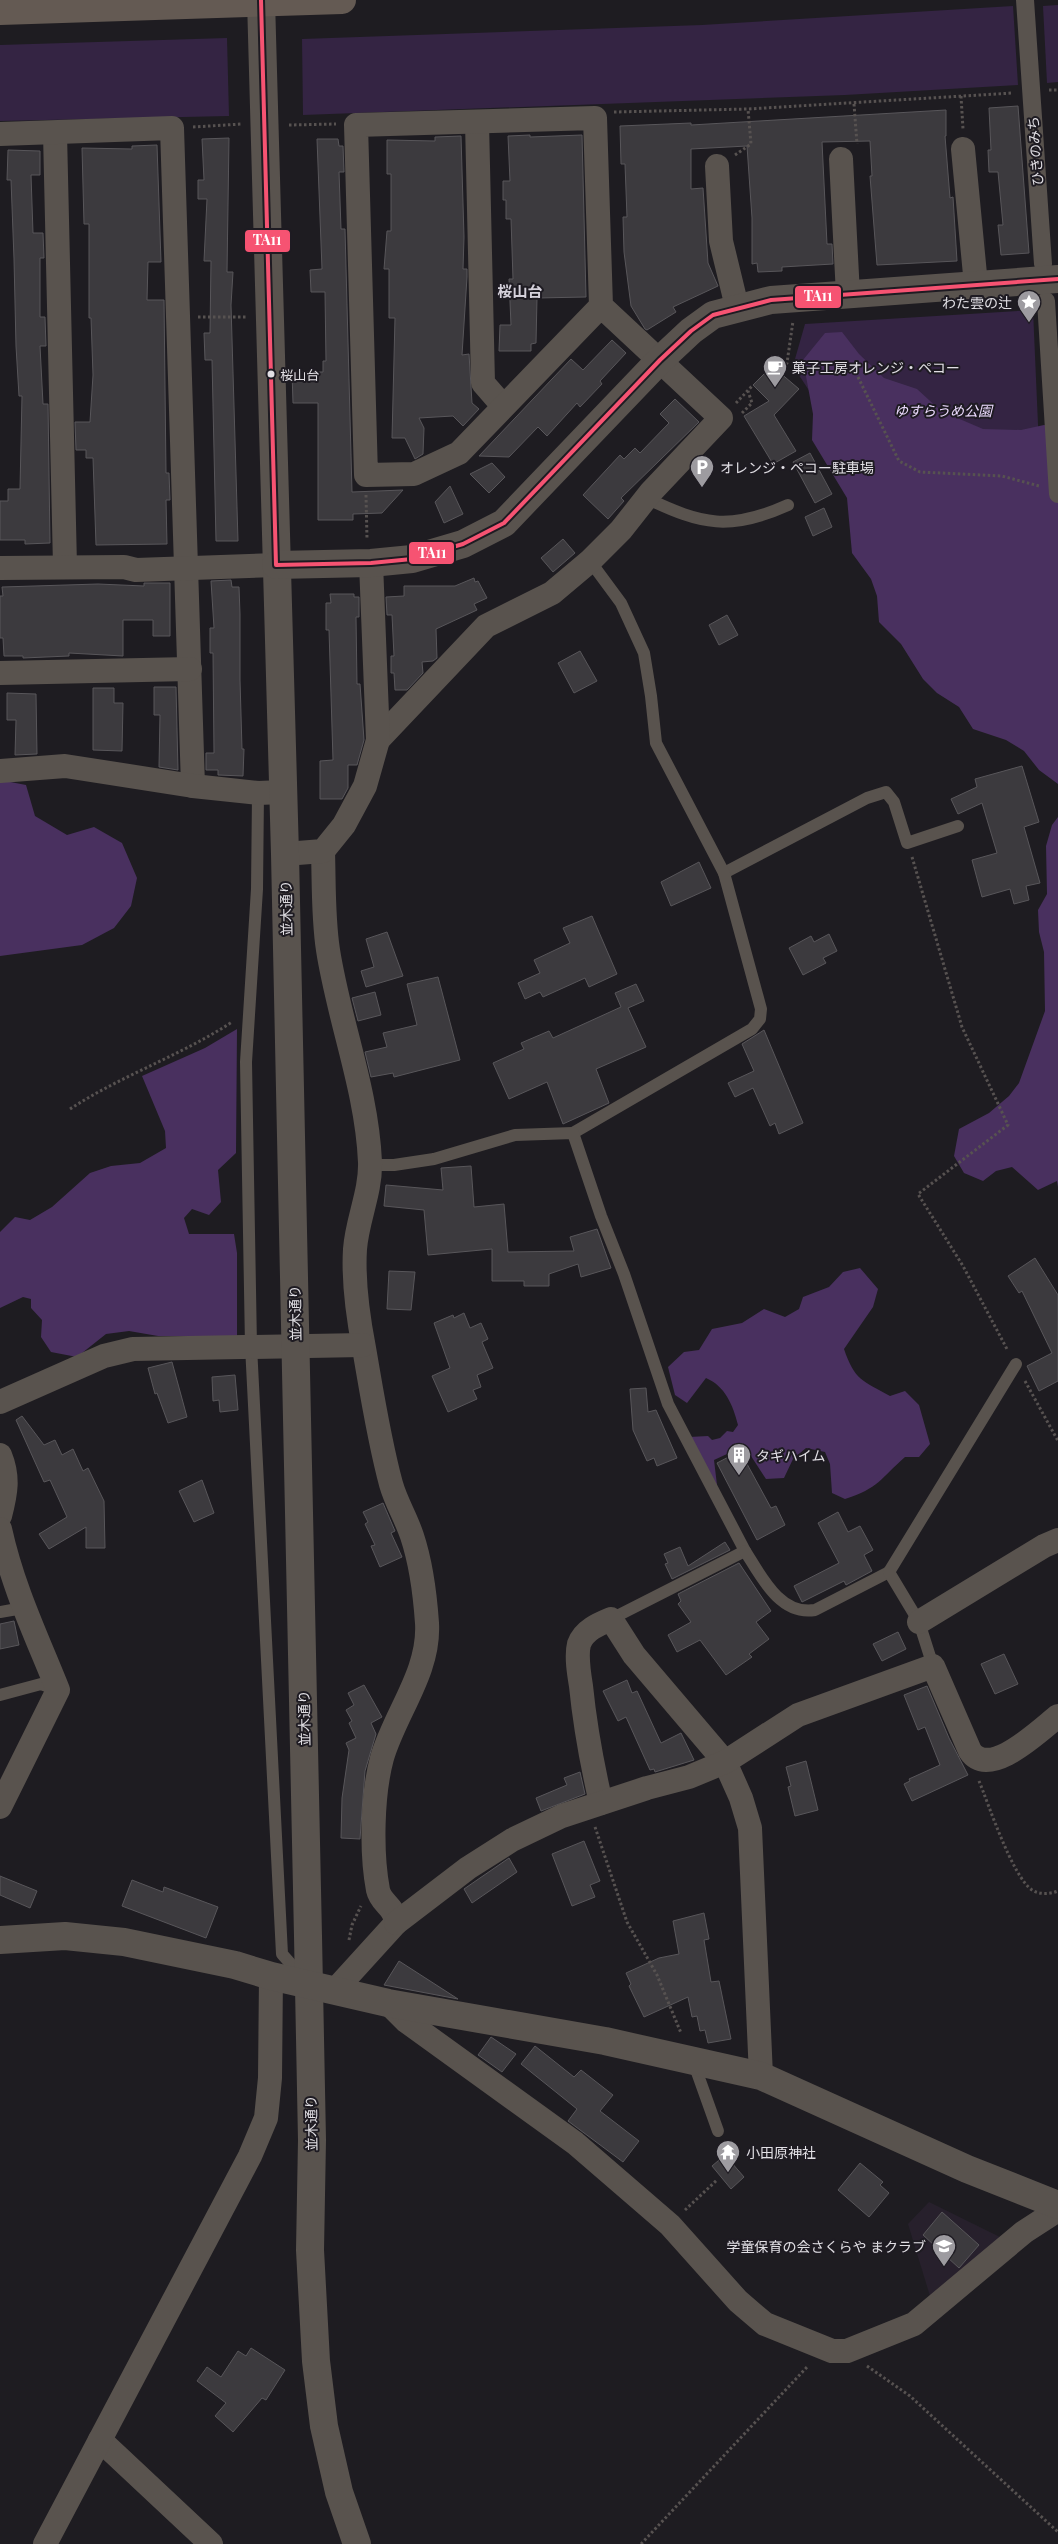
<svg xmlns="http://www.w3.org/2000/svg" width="1058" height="2544" viewBox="0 0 1058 2544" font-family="'Playfair Display','Noto Sans JP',serif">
  <rect width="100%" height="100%" fill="#1e1c21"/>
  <polygon fill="#27202c" points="929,2202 1002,2238 930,2296 908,2224"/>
  <g fill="#342443">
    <polygon points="1058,5 1058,82 1047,83 1043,6"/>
    <polygon points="1013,6 1018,85 845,95 303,115 302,39 702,25"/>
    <polygon points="227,38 229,116 0,121 0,45"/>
    <polygon points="1033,310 1040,470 825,415 793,366 805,324"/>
  </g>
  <g fill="#49305f">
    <polygon points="842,332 859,354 884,378 917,389 941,411 983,429 1021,430 1044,425 1058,428 1058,784 1039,770 1024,751 1006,740 973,729 959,707 937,693 923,679 901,644 879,622 877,596 871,579 852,553 847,498 812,440 813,414 803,360 825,333"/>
    <polygon points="0,780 26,785 35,816 67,835 94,827 122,843 137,878 131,906 114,928 82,945 0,956"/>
    <polygon points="1058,817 1058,1187 1057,1181 1038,1190 1012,1167 996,1171 983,1181 964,1173 954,1156 959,1129 989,1113 1009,1096 1019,1083 1045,1011 1044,952 1039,932 1038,910 1047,894 1046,846 1052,825"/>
    <polygon points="237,1029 236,1153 218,1170 221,1202 209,1215 192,1209 184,1218 189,1234 234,1234 237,1253 237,1336 158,1336 129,1331 106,1334 77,1357 51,1352 41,1337 42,1320 31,1308 31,1299 23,1297 0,1308 0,1232 15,1217 30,1220 52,1207 90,1173 111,1166 140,1163 166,1148 165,1131 142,1076 205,1048"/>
    <path d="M860,1268L878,1289L873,1307L844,1349C855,1381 862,1380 890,1396L905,1391L919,1405L930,1444L919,1457H905C880,1479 879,1488 845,1499L832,1493L830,1464L825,1452L806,1448L793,1459L784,1478L766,1479L749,1453L733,1444L727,1454L714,1460L717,1485L714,1486L689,1437L708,1436L712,1440L720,1438L727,1431L733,1432L738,1425C733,1405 725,1386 706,1378L687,1403L675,1395L668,1367L684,1352L699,1350L712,1329L742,1323L764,1309L785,1317L799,1309L803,1297L829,1287L843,1272Z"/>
  </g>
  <g fill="#3c3a3e" stroke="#58565a">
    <polygon points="1018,106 1029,253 1001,255 998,225 1003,225 998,172 989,172 988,150 991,150 989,108"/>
    <polygon points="946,110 946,136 945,136 950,198 953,197 957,261 877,265 870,176 872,176 870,141 822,142 827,244 832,244 833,264 782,267 782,271 758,272 757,263 752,264 752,218 747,146 691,149 691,189 703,188 708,263 718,286 673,307 676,312 647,330 645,329 631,306 624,252 623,217 627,217 625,164 621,164 620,126 691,123 691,125"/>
    <polygon points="530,135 530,137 582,135 586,297 537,298 536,343 531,344 531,351 499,351 500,325 511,325 509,279 513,279 511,219 506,219 506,200 503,200 503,181 510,181 508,136"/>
    <polygon points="461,136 464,237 463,269 467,269 467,277 462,355 469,354 472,403 479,409 463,426 453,416 419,418 424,428 423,454 415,459 405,438 392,438 395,318 389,318 389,269 384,269 387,231 391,231 391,174 387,174 387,140 435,141 435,137"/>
    <polygon points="229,138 227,272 233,272 231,305 238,541 216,541 212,360 205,360 204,333 210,333 211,261 204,261 207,199 198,199 198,180 204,180 202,139"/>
    <polygon points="317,139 338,139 339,146 343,146 344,172 339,172 341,229 345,229 352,492 403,490 382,513 353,514 353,520 318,520 318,403 293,403 292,372 323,372 323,361 326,361 325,292 311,292 310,270 322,269"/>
    <polygon points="157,145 161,262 148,262 147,300 164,300 166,473 169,473 170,500 166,500 167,544 96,545 93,458 86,458 86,450 76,450 75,422 90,422 93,375 91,318 89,318 89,224 84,224 82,148 132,149 132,146"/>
    <polygon points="8,150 40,151 40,175 31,175 33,233 43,233 44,258 40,258 40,317 45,317 46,346 40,346 43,404 48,404 50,543 25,544 25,540 0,540 0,501 8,501 8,489 20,489 22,396 19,396 16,346 14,259 11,180 7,180"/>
    <polygon points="612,340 626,353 600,381 602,384 580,407 577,403 547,436 538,427 509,457 479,456 571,359 583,370"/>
    <polygon points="772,366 799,389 774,415 796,451 773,464 744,416 769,401 753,385"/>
    <polygon points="675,399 699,422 621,498 624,501 608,519 583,495 620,455 624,459 635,448 640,453 669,423 660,414"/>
    <polygon points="810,453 832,494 815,503 793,462"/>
    <polygon points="492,463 505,477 489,493 470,474"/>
    <polygon points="450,486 463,514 444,523 435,502"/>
    <polygon points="824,508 832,527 813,536 805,517"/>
    <polygon points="563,539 575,553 553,572 541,558"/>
    <polygon points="474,578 475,582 478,581 487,598 474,604 477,610 436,629 437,658 433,661 422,662 423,673 407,690 395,690 394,673 391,673 391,656 394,656 392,615 387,615 386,597 404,596 404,586 455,586"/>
    <polygon points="231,580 232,587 239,587 240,614 240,680 242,749 244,749 243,776 218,775 218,770 206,770 206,753 214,753 213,653 210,653 210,628 214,628 211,581"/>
    <polygon points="144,583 170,583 170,636 153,636 153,620 123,620 123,656 69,653 69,656 23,658 23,656 4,656 3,638 0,638 0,596 3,596 2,587 98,584 144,586"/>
    <polygon points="330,594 354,594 354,597 359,597 359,617 356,617 357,684 360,684 364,740 357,765 348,765 348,788 342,799 320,799 320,761 333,760 329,630 326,630 326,603 331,603"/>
    <polygon points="727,615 738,635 719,645 709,625"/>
    <polygon points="580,651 597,681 574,693 558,663"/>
    <polygon points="154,687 176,687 178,770 159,767 160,715 154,715"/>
    <polygon points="93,688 114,688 114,703 123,703 122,751 93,750"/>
    <polygon points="7,693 36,694 37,754 15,755 16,720 7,720"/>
    <polygon points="1022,766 1039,822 1024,827 1040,883 1026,886 1029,900 1014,904 1010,889 982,897 972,860 997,853 982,803 958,814 951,799 977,787 975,779"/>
    <polygon points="699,862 711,888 671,906 661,882"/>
    <polygon points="592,916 617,974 589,987 585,978 543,997 540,992 525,999 518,983 540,973 534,960 570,943 563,928"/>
    <polygon points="387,932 403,976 366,987 361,971 374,967 366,939"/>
    <polygon points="829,934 837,951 823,958 826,963 803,975 789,948 811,936 814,942"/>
    <polygon points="438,977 460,1060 394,1077 393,1073 371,1077 365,1052 387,1047 383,1033 417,1025 407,984"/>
    <polygon points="636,984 644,1001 628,1008 646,1047 596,1069 609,1103 563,1124 547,1082 509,1099 493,1063 524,1049 521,1043 549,1031 553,1038 621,1007 615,993"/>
    <polygon points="375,992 381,1015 358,1021 352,998"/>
    <polygon points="764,1030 803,1123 779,1134 775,1123 770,1126 753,1088 735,1097 728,1083 754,1071 742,1044"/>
    <polygon points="471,1166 474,1207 504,1204 508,1252 574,1251 570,1237 597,1229 611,1268 581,1277 578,1264 549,1274 549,1286 524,1286 524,1281 492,1281 492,1249 428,1255 424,1210 384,1206 386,1185 443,1190 441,1168"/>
    <polygon points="1035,1258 1058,1295 1058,1381 1039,1391 1027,1366 1052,1353 1022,1291 1019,1293 1008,1276"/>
    <polygon points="389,1271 415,1272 411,1310 387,1309"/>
    <polygon points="464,1313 470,1328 481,1323 488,1339 482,1342 493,1368 477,1375 481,1387 473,1390 477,1399 448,1412 432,1376 450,1368 434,1323 453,1315 454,1318"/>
    <polygon points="172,1362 187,1417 168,1423 157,1393 155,1394 148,1368"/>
    <polygon points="235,1375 238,1410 220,1412 219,1400 213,1401 212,1377"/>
    <polygon points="646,1388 648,1412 656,1410 677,1458 657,1466 654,1458 647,1461 633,1430 630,1389"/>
    <polygon points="22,1416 44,1445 55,1440 62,1455 73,1449 83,1471 88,1468 104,1501 105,1548 86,1548 86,1527 49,1549 39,1534 67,1517 50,1480 44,1482 16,1420"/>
    <polygon points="740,1451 771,1508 776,1506 785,1525 757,1540 717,1463"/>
    <polygon points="202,1480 214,1513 194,1522 179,1491"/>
    <polygon points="383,1503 395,1531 391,1533 402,1557 380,1567 371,1546 375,1545 365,1524 368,1522 363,1512"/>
    <polygon points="838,1512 848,1532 860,1526 873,1550 864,1555 872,1571 846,1585 844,1581 802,1602 794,1586 839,1563 818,1523"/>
    <polygon points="725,1542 730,1550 672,1579 665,1564 668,1563 664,1554 680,1547 688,1566"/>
    <polygon points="739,1563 771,1611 756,1622 769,1639 749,1654 752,1657 726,1675 700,1640 677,1652 668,1635 691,1622 678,1604 681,1601 678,1594"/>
    <polygon points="14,1621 19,1645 0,1649 0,1624"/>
    <polygon points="898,1632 906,1649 882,1661 873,1644"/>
    <polygon points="1004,1654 1018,1684 995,1694 981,1664"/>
    <polygon points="627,1680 632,1693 637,1691 661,1743 681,1733 694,1760 655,1772 654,1769 650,1770 626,1717 618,1721 603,1691"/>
    <polygon points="364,1685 382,1717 371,1723 376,1734 365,1771 360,1839 341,1838 342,1798 349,1750 346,1743 356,1738 349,1723 352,1721 346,1710 354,1705 348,1693"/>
    <polygon points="927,1686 949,1738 968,1775 912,1801 904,1784 910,1781 909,1779 940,1765 925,1727 918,1730 904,1695"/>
    <polygon points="806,1761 818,1810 795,1816 788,1787 791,1786 786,1767"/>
    <polygon points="580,1772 585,1794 541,1811 536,1798 567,1785 564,1778"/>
    <polygon points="584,1841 600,1881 590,1885 595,1897 572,1906 552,1854"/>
    <polygon points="509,1858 517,1872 472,1903 464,1889"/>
    <polygon points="0,1876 37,1891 30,1908 0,1895"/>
    <polygon points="132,1880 163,1892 164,1887 218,1907 206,1938 122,1906"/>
    <polygon points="704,1913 709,1939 704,1940 711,1982 719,1981 731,2039 708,2043 705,2030 700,2031 697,2016 692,2017 688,1997 644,2017 629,1986 631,1984 626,1973 659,1958 679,1954 673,1921"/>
    <polygon points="399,1961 458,1999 384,1985"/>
    <polygon points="491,2037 516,2054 502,2072 478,2055"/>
    <polygon points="535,2046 574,2077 581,2070 613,2095 600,2111 639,2141 623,2162 568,2121 577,2109 521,2064"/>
    <polygon points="725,2155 744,2177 731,2189 712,2166"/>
    <polygon points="860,2163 883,2182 880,2185 889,2193 869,2217 838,2190"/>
    <polygon points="942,2212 979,2245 959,2268 923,2235"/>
    <polygon points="251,2348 285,2370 266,2400 262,2398 233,2432 215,2416 226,2403 197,2381 207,2367 221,2377 238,2351 246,2356"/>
  </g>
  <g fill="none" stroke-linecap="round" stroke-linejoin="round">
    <g stroke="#575251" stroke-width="3" stroke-dasharray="2.5 2.5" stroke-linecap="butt">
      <polyline points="1049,90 1058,90"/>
      <polyline points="961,96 963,129"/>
      <polyline points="854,104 857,144"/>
      <polyline points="614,112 748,109 1013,93"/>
      <polyline points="289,125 336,124"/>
      <polyline points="193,127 242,124"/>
      <polyline points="735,155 751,144 748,109"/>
      <polyline points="198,317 247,317"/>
      <polyline points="779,372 787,363 793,321"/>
      <polyline points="858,377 899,461 920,472 1002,476 1039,486"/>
      <polyline points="736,403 753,385"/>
      <polyline points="742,413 752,403 748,391"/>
      <polyline points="366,495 367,539"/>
      <polyline points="912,857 962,1027 1008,1125 918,1194 963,1266 1008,1351"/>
      <path d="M70,1109C122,1075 180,1056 232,1022"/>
      <polyline points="1025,1381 1058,1441"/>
      <path d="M979,1781C989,1805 1012,1876 1032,1890C1040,1895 1050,1894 1058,1891"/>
      <polyline points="595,1827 627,1922 657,1975 681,2033"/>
      <polyline points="349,1940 352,1925 361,1906"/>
      <polyline points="685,2210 717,2180"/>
      <polyline points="867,2366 910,2396 1058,2532"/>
      <polyline points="641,2544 808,2366"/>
    </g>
    <g stroke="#59534e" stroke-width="12">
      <path d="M646,498C702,525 730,531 788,505"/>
      <polyline points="258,793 257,889 246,1062 251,1346 282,1954 305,1980"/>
      <polyline points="724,873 867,798 886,792 894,802 907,843 958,826"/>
      <polyline points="573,1133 752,1029 760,1019 761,1009 724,873 656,743 651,696 644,653 621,603 590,561"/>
      <polyline points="370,1165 394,1165 434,1159 515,1135 573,1133 601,1216 624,1274 668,1404 745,1551 611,1619"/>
      <path d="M745,1551C761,1576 780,1616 815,1610L889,1572"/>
      <polyline points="0,1612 23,1608"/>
      <polyline points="933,1666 919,1622 889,1572 1016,1364"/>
      <polyline points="0,1695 41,1684 58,1690"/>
      <polyline points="693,2061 718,2131"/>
    </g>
    <g stroke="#59534e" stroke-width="18">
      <polyline points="1025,0 1043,264"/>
      <polyline points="1046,301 1058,494"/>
    </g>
    <g stroke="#59534e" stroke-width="24">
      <polyline points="477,122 483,383 503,406"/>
      <polyline points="55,133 65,566"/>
      <polyline points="0,134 172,128 193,786"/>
      <polyline points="963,149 976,285"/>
      <polyline points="841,159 848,295"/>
      <polyline points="717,166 721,241 737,307"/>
      <polyline points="0,568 124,567 136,570 276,565"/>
      <polyline points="0,673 190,669"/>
      <polyline points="378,740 486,626 552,593 590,561 621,530 651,492 721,418 601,306 595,118 356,125 366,475 414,474 459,453 601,306"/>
      <polyline points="0,771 65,766 193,786 258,793 283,792"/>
      <path d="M323,851C324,884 323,918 328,950C339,1021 367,1090 370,1162C371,1192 357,1220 355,1249C353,1282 358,1317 364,1348C372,1394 379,1440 391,1484C396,1502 406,1518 412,1536C421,1563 425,1594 427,1623C430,1672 395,1713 382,1758C372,1795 371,1853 378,1890C381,1904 395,1906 396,1923L336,1989"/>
      <polyline points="285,854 323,851 344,825 365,786 378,740 371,563"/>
      <polyline points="0,1402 104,1356 133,1349 363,1345"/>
      <path d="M0,1455C9,1477 6,1493 0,1516"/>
      <path d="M0,1529C13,1588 36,1635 58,1690L0,1807"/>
      <polyline points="919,1622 1044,1546 1058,1540"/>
      <path d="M601,1803C592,1764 585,1726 581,1686C579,1674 576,1656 579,1644C584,1630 599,1624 611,1619L634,1655L725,1762L741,1798L750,1828L761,2076"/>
      <path d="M396,1923L468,1868L512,1840L562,1816L647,1788L689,1777L725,1762L798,1715L933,1666L970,1751C989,1780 1039,1731 1058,1716"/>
      <polyline points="388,2003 406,2021 575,2143 670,2225 738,2301 765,2324 832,2351 847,2351 914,2324 1024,2232 1058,2210"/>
      <polyline points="100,2440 211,2544"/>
      <polyline points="45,2544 250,2156 266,2118 270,2078 271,1976"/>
    </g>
    <g stroke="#59534e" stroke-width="28">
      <polyline points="261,0 285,854 308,1936 312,2140 310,2250 316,2361 324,2426 339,2492 357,2544"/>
      <polyline points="276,565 371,563 412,559 463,544 504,523 660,360 691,331 713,315 771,300 1058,279"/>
      <polyline points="0,1940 65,1936 124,1942 235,1965 271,1976 388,2003 605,2041 761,2076 967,2169 1058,2205"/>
    </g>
    <polyline stroke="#645a53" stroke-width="28" points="0,11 342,0"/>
    <g stroke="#1e1b22" stroke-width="8">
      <polyline id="bus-1" points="261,0 276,565 371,563 412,559 463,544 504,523 660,360 691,331 713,315 771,300 1058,279"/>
    </g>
    <use href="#bus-1" stroke="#f65372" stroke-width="4"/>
  </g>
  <defs>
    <g id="sight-pin" transform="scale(1.25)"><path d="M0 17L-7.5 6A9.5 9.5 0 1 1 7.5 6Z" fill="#9d9ba0" stroke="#1e1b22"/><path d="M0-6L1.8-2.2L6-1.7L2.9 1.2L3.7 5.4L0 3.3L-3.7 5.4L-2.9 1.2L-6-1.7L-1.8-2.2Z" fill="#fff"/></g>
    <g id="cafe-pin" transform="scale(1.25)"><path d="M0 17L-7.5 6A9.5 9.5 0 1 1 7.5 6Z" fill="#9d9ba0" stroke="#1e1b22"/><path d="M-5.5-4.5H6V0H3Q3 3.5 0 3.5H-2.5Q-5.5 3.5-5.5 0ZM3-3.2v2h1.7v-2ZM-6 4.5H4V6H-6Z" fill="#fff"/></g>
    <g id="parking-pin" transform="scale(1.25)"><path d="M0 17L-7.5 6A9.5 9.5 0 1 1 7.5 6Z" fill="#9d9ba0" stroke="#1e1b22"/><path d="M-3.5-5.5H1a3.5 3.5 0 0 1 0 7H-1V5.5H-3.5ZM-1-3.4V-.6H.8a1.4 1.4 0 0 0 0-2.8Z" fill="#fff"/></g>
    <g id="building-pin" transform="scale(1.25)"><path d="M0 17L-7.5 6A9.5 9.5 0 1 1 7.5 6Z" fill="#9d9ba0" stroke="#1e1b22"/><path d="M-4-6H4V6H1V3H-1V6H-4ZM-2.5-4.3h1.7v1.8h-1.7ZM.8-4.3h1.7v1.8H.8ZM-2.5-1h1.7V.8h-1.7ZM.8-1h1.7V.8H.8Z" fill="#fff"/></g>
    <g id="temple-pin" transform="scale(1.25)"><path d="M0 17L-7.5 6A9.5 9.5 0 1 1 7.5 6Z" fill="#9d9ba0" stroke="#1e1b22"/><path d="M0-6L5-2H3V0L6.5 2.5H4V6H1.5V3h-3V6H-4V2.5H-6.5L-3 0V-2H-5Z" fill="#fff"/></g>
    <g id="school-pin" transform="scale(1.25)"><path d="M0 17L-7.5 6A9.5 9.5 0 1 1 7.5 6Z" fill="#9d9ba0" stroke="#1e1b22"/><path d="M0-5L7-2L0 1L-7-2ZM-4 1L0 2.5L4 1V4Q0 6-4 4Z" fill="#fff"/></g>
  </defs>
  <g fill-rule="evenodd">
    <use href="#sight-pin" x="1029" y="302"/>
    <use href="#cafe-pin" x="775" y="367"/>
    <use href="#parking-pin" x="702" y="467"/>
    <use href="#building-pin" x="739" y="1455"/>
    <use href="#temple-pin" x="728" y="2152"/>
    <use href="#school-pin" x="944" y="2246"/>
  </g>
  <circle fill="#e1dfe4" stroke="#1e1b22" stroke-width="2" cx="271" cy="374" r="4.5"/>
  <g text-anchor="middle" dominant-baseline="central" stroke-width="4" stroke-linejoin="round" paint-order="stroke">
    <g font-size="13" fill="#e1dfe4" stroke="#1e1b22" text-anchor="start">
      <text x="280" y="374">桜山台</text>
    </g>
    <g font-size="14" fill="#e1dfe4" stroke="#1e1b22">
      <text transform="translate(1035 151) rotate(-94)">ひきのみち</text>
      <text transform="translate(286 908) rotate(-91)">並木通り</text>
      <text transform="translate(295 1313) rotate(-91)">並木通り</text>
      <text transform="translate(304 1718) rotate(-91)">並木通り</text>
      <text transform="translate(311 2123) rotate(-91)">並木通り</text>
    </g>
    <g font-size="14" fill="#e1dfe4" stroke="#1e1b22" text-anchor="start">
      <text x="1012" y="302" text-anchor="end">わた雲の辻</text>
      <text x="792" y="367">菓子工房オレンジ・ペコー</text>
      <text x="720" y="467">オレンジ・ペコー駐車場</text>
      <text x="756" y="1455">タギハイム</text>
      <text x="746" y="2152">小田原神社</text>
      <text x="926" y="2246" text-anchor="end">学童保育の会さくらや まクラブ</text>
    </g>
    <g font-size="14" font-style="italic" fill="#ecdbfe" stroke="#1e1b22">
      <text x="943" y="410">ゆすらうめ公園</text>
    </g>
    <g font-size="15" font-weight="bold" fill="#d5d1db" stroke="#1e1b22">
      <text x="520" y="291">桜山台</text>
    </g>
  </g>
  <g stroke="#1e1b22" stroke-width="2">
    <rect x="244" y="229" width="47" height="24" rx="5" fill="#f65372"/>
    <rect x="794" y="285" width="48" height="24" rx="5" fill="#f65372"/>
    <rect x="408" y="541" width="47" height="24" rx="5" fill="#f65372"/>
  </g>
  <g font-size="14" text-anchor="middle" font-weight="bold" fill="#fff">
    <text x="267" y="245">TA11</text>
    <text x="818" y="301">TA11</text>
    <text x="432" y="558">TA11</text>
  </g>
</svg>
